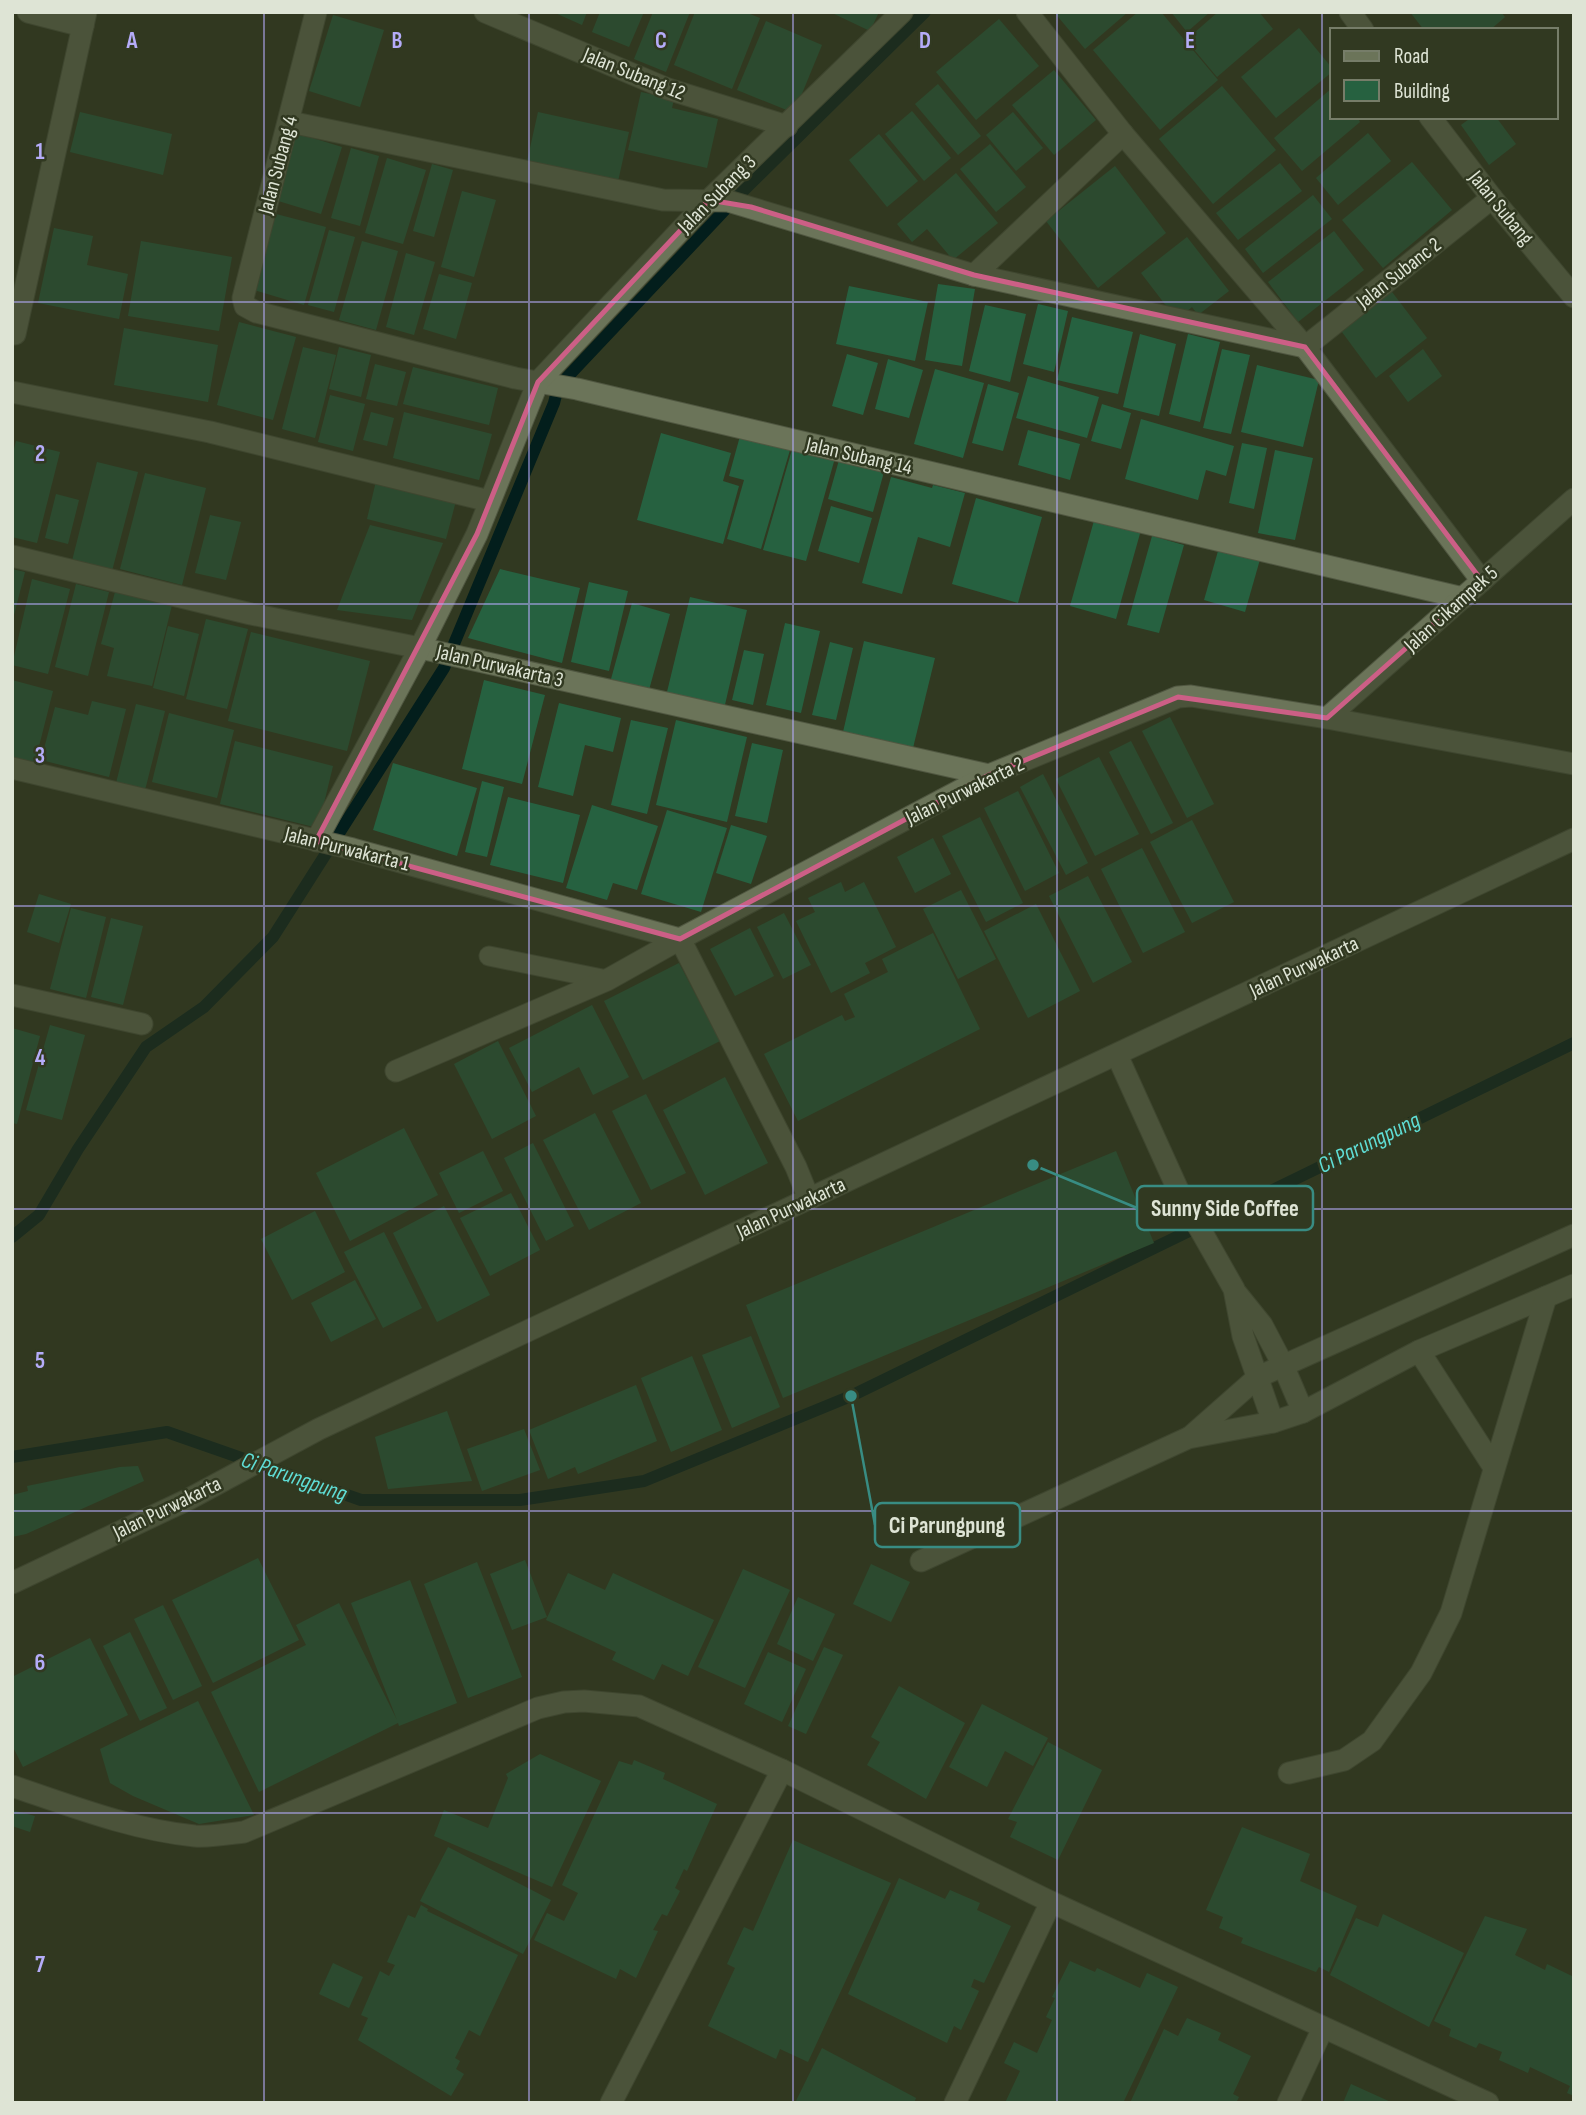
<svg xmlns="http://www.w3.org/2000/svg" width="1586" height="2115" viewBox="0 0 1586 2115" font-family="'Sofia Sans Condensed',sans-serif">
  <rect width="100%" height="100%" fill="#313921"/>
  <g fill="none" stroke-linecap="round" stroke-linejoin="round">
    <g stroke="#031e1c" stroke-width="12">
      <polyline points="12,1237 39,1215 78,1149 146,1047 204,1007 273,937 444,668 554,403 558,387 738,196 925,12"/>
      <polyline points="12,1457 167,1432 361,1500 520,1500 644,1481 851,1396 1574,1043"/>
    </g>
  </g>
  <g fill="#266140">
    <polygon points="553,12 587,12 582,25"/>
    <polygon points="600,12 644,12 629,47 592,32"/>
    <polygon points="653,12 690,12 666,72 634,59"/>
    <polygon points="695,12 745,12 760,18 732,89 674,65"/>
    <polygon points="830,12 879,12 870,31"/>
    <polygon points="1054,12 1128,12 1085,49"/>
    <polygon points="1138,12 1161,12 1218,80 1160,130 1093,50"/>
    <polygon points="1171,12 1210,12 1187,32"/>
    <polygon points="1218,12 1259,12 1273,29 1217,77 1186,40"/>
    <polygon points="1410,12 1501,12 1505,17 1490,30 1424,30"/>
    <polygon points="333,15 384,30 360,107 309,91"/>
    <polygon points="999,19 1039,66 976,120 936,72"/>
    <polygon points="766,21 822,45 794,113 737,90"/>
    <polygon points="1299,28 1332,68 1332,72 1276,118 1241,77"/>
    <polygon points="1054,70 1096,120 1054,155 1012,105"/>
    <polygon points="938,84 981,136 958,155 915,104"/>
    <polygon points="1222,86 1276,150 1213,204 1159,139"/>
    <polygon points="1332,88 1332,117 1357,117 1360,122 1302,171 1274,138"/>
    <polygon points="641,92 674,99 672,108 718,119 707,168 628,150"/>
    <polygon points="912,111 951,158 924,181 885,134"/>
    <polygon points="80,112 172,134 163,175 70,152"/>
    <polygon points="538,112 629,132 617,186 526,166"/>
    <polygon points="1013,112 1043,148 1016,171 986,135"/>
    <polygon points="1472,117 1496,117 1516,144 1489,165 1461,125"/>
    <polygon points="296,133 342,147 321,214 275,200"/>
    <polygon points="1368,133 1391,161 1338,205 1316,178"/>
    <polygon points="879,134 918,181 887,207 849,160"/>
    <polygon points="990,144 1026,187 996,212 960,169"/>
    <polygon points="351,148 379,156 360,226 331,218"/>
    <polygon points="387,158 426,170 403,244 365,233"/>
    <polygon points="1412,162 1452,210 1383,268 1342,220"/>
    <polygon points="1280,163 1302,191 1238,240 1216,213"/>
    <polygon points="432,164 453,170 434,237 413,231"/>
    <polygon points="1115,166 1166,233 1098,288 1046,221"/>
    <polygon points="956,173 998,223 953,260 927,229 912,242 897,224"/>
    <polygon points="462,191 496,200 474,277 441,267"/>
    <polygon points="1313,195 1332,219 1263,273 1245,249"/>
    <polygon points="276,214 326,227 304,305 254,290"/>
    <polygon points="54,228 93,236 87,265 128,274 119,319 38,303"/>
    <polygon points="329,230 355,237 334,312 308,305"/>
    <polygon points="1334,231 1364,270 1298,322 1268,282"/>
    <polygon points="1187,237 1229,291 1198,315 1192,307 1177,320 1141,273"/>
    <polygon points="141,241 232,257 219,331 128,316"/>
    <polygon points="362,241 398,251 376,330 339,320"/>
    <polygon points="406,253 435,262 414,335 386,327"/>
    <polygon points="439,274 472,283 456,339 423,329"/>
    <polygon points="938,284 975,289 962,366 925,360"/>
    <polygon points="849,286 928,302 915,361 836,344"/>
    <polygon points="1389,288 1427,338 1376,378 1339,328"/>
    <polygon points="1038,304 1068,311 1054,372 1023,364"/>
    <polygon points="985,305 1026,314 1010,382 969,371"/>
    <polygon points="1072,317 1133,332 1118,394 1057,380"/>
    <polygon points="239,322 296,337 273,420 217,405"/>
    <polygon points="124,328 218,345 208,402 114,385"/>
    <polygon points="1140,334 1176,344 1159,416 1123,407"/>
    <polygon points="1188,334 1220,342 1200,422 1169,414"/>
    <polygon points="303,347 336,355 315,438 282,429"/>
    <polygon points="339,347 371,355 361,397 329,389"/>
    <polygon points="1222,349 1250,355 1231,434 1203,428"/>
    <polygon points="1423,349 1442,376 1408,402 1389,376"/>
    <polygon points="847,354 878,363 863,415 832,406"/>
    <polygon points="888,359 923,370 909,418 875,409"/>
    <polygon points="375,364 406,372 397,406 366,399"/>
    <polygon points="1257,365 1319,380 1303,447 1241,432"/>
    <polygon points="413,367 498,388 489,425 403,404"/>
    <polygon points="935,369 984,383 963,458 914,444"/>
    <polygon points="1028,376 1099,397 1087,438 1016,418"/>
    <polygon points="988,384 1019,393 1003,451 972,443"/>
    <polygon points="330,395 365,404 353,451 318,442"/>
    <polygon points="1102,404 1131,413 1121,449 1091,441"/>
    <polygon points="371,412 394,418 387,446 363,440"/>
    <polygon points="404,412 492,434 479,480 393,458"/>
    <polygon points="1141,419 1234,446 1226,476 1206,470 1198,500 1125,479"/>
    <polygon points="1028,430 1080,444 1070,480 1018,465"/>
    <polygon points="661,433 731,453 723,481 739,486 723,544 637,520"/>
    <polygon points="740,436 790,450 761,549 727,539 744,480 729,476"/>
    <polygon points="16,441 60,452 37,543 12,537 12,457"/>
    <polygon points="1242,443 1267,448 1254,509 1229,503"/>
    <polygon points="793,446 835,458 806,561 763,550"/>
    <polygon points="1275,450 1313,458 1295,540 1258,533"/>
    <polygon points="839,460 884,472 873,512 828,499"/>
    <polygon points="97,462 138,472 112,571 72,561"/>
    <polygon points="145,473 206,488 182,585 120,569"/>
    <polygon points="377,477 457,497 446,539 367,519"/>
    <polygon points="891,477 932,488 933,485 965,493 950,547 918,537 902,594 862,583"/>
    <polygon points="56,494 79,500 68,544 45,538"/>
    <polygon points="976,498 1042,517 1018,603 952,584"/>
    <polygon points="831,506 872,518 859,563 818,551"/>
    <polygon points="210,515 241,522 226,580 195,573"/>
    <polygon points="1095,517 1141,530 1116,619 1070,606"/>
    <polygon points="370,525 443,543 412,620 337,610"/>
    <polygon points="1152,536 1184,545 1159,633 1127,625"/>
    <polygon points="1220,544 1261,556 1245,612 1204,600"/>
    <polygon points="12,569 25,572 13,619 12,619"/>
    <polygon points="500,569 580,588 562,663 468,638"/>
    <polygon points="32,579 70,589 48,674 12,665"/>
    <polygon points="589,582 628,591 609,671 571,662"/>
    <polygon points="76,584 109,592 88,676 55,667"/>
    <polygon points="115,592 172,605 152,686 107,676 114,648 101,644"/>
    <polygon points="690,597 747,610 724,709 666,696"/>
    <polygon points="632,603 670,614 649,690 611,679"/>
    <polygon points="206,619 248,629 227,709 186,699"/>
    <polygon points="785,623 820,631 801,713 766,705"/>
    <polygon points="168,626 199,634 184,696 153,688"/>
    <polygon points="251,632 370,661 347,751 228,721"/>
    <polygon points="864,641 935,658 913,748 843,732"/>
    <polygon points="830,642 853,648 836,720 812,715"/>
    <polygon points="744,650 764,654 753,705 732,700"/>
    <polygon points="12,680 53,691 33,770 12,765"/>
    <polygon points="484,680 545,695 522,784 462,769"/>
    <polygon points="92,701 126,709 109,777 41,760 55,707 88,715"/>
    <polygon points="559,703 621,718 613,752 585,745 573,796 538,787"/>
    <polygon points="136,704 165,711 143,798 114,791"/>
    <polygon points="169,713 234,730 217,798 152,782"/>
    <polygon points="1170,717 1214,804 1187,818 1142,731"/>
    <polygon points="631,720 668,728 647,814 611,805"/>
    <polygon points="676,720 747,737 727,822 656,805"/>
    <polygon points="235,741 333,766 318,828 220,804"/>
    <polygon points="1131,741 1173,823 1151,834 1109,752"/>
    <polygon points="752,743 783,750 767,823 735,816"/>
    <polygon points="1099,757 1139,834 1095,856 1056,779"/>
    <polygon points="393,763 477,788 457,856 373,830"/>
    <polygon points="1043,774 1088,863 1066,875 1020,787"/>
    <polygon points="482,781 504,787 487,857 465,852"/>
    <polygon points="1018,791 1059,873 1025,891 984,808"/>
    <polygon points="508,797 580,815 563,883 490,865"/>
    <polygon points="592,805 658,826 637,890 613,883 607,900 566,888"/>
    <polygon points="667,810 727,828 701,912 641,894"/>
    <polygon points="980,817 1023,903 986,922 942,836"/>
    <polygon points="1192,820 1234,902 1192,923 1150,842"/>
    <polygon points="731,825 767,836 751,884 716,873"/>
    <polygon points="933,838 951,874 915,893 897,857"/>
    <polygon points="1142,848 1185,932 1143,953 1101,869"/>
    <polygon points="1088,876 1132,962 1093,983 1049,896"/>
    <polygon points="841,882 845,892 864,882 896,947 865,963 870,973 831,993 796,921 815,912 808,898"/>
    <polygon points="961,890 996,959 958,979 923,909"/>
    <polygon points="39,894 71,904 59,943 27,932"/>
    <polygon points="1036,904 1080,991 1028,1018 984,931"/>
    <polygon points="71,908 106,917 86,998 50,989"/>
    <polygon points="784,913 811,965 783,979 757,927"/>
    <polygon points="111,918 143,926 123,1005 91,997"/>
    <polygon points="750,928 774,976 735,996 710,949"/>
    <polygon points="933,933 980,1029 798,1121 764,1054 842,1015 845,1021 855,1017 844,994 888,972 882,959"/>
    <polygon points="679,963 720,1041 643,1080 604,1001"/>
    <polygon points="592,1005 629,1077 593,1095 579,1067 532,1092 509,1048"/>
    <polygon points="50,1025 85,1035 62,1120 26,1110"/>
    <polygon points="12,1028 40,1036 17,1124 12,1123"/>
    <polygon points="498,1041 536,1116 492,1139 454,1064"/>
    <polygon points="725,1077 768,1163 705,1195 663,1110"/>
    <polygon points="646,1094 686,1173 651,1190 612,1111"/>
    <polygon points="595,1113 641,1203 589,1230 543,1140"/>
    <polygon points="404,1128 438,1195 350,1241 316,1173"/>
    <polygon points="533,1143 574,1226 546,1241 504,1158"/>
    <polygon points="483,1151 503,1191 459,1213 439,1173"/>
    <polygon points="1116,1151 1154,1243 783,1398 746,1305"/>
    <polygon points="511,1193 540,1250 490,1276 460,1218"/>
    <polygon points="444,1206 490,1295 437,1322 393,1233"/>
    <polygon points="315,1211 345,1272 292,1300 261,1239"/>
    <polygon points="384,1232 422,1308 383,1328 344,1252"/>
    <polygon points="355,1280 376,1319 331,1342 311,1303"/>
    <polygon points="751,1336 780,1407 732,1428 702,1355"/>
    <polygon points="692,1356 722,1430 671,1452 641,1378"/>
    <polygon points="636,1385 657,1441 578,1474 575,1467 548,1479 529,1430"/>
    <polygon points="447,1411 472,1481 388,1489 375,1437"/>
    <polygon points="524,1429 540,1470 482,1491 467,1449"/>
    <polygon points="138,1466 144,1481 26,1534 12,1537 12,1495 28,1491 27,1486 120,1467"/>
    <polygon points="258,1558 299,1640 213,1683 172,1600"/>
    <polygon points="525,1560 547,1617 512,1630 490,1574"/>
    <polygon points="477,1562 522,1677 468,1698 424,1584"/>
    <polygon points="871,1564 910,1582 891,1622 853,1604"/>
    <polygon points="743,1569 790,1590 745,1688 698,1667"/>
    <polygon points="568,1573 605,1590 613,1573 714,1620 688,1676 662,1664 654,1680 612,1660 616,1652 546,1620"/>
    <polygon points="410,1580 457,1703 399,1726 398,1723 259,1792 211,1692 306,1645 296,1625 339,1603 397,1720 351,1603"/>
    <polygon points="798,1597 835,1614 813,1661 777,1644"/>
    <polygon points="163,1605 202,1686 173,1700 134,1619"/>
    <polygon points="130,1632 167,1708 140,1721 103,1646"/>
    <polygon points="90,1638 128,1715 23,1767 12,1745 12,1677"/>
    <polygon points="824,1647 843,1655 806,1734 788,1726"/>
    <polygon points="768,1652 806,1669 782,1722 744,1704"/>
    <polygon points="899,1686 965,1723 926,1799 867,1765 880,1742 871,1737"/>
    <polygon points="198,1701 254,1815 199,1824 133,1796 110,1783 100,1749"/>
    <polygon points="982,1704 1048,1738 1033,1766 1005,1751 987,1787 949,1767"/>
    <polygon points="1048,1742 1102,1770 1058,1860 1010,1837 1017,1822 1008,1819"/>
    <polygon points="540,1754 601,1781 552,1887 434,1836 444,1810 488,1828 508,1778 506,1774"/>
    <polygon points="634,1760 665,1773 663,1779 717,1804 687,1871 684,1869 675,1888 680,1891 667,1916 662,1914 653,1930 658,1931 636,1978 620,1969 616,1979 534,1940 547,1913 564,1921 578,1893 562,1885 619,1761 632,1765"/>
    <polygon points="12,1810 35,1816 30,1832 12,1826"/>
    <polygon points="1242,1827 1310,1854 1300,1881 1357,1906 1329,1972 1319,1967 1316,1972 1241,1943 1243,1938 1219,1928 1223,1917 1206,1910"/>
    <polygon points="793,1840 891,1883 808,2062 780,2049 776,2059 708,2026 735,1968 727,1964 744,1927 753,1931"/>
    <polygon points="448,1847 551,1900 523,1954 420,1901"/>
    <polygon points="899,1878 945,1899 950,1890 980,1903 977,1910 1011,1926 984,1983 974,1979 971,1987 979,1991 961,2030 954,2026 947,2043 848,1994"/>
    <polygon points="421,1905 428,1909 427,1911 518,1955 480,2036 469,2030 455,2058 460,2061 456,2069 464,2074 451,2096 358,2040 368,2018 361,2015 380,1971 389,1976 395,1965 387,1962 408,1915 415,1918"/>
    <polygon points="1383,1914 1464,1953 1429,2027 1330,1975 1356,1918 1378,1927"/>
    <polygon points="1485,1916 1527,1929 1515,1955 1545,1970 1547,1964 1574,1977 1574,2096 1567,2093 1570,2086 1530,2067 1528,2073 1499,2060 1502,2052 1479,2043 1476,2048 1449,2036 1451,2029 1434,2021"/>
    <polygon points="1070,1961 1095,1972 1097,1968 1140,1988 1147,1973 1178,1987 1123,2103 1005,2103 1020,2071 1004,2063 1014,2042 1037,2053 1052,2020 1046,2017 1055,1998 1052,1997"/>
    <polygon points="333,1963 363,1977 349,2008 319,1994"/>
    <polygon points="1187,2018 1221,2033 1218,2040 1251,2056 1233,2094 1239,2097 1236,2103 1130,2103 1164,2029 1178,2036"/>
    <polygon points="822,2048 916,2098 914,2103 795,2103"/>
    <polygon points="1351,2084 1393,2103 1343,2103"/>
  </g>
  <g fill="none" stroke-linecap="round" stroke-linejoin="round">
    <g stroke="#505741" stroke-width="21">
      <polyline id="lane" points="489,956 607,980"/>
    </g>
    <g stroke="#505741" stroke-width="23">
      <g id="street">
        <polyline points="28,12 83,26"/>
        <polyline points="316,12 243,298 245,306 256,312 515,378 577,389 1463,598"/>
        <polyline points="485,12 668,89 787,126"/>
        <polyline points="1027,12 1123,134 1305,347 1482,581"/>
        <polyline points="290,122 663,200 728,201 974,275 1305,347 1492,198"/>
        <polyline points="974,275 1123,134"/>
        <polyline points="15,334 86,12"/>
        <polyline points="12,392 210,432 489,501"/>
        <polyline points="12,556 251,614 420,648 989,775"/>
        <polyline points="1327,718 1574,499"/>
        <polyline points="12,768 353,849 680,939"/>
        <polyline points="316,841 420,648 477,534 538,382 709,200 902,12"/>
        <polyline points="680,939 796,1167 809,1199"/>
        <polyline points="12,995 142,1024"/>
        <polyline points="1117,1055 1179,1192 1234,1289 1243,1336 1273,1422"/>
        <polyline points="396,1071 607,980 680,939 989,775 1178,697 1191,696 1327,718 1574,764"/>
        <polyline points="1237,1294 1262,1325 1283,1365 1303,1412"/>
        <polyline points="1419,1351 1493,1466"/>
        <polyline points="1190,1437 1258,1377 1574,1235"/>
        <polyline points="921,1561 1188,1438 1273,1422 1303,1412 1419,1351 1574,1285"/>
        <polyline points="1289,1773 1344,1760 1372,1741 1421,1673 1451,1613 1546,1297"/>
        <path d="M12,1786C71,1806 133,1830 195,1836C211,1837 228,1834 244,1832L538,1708L564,1702L584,1701L639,1706L782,1770L1051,1902L1488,2103"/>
        <polyline points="611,2103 782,1770"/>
        <polyline points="955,2103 1051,1902"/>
        <polyline points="1288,2103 1323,2028"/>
      </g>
    </g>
    <g stroke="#505741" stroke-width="23">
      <g id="secondary">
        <polyline points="1350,12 1363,30"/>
        <polyline points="1430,117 1492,198 1574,297"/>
        <polyline points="12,1583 189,1499 319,1429 1574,839"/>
      </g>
    </g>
    <use href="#lane" stroke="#6b7459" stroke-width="19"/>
    <use href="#street" stroke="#6b7459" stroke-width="21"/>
    <use href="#secondary" stroke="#6b7459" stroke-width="21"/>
  </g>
  <path d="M0 0H1586V2115H0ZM709,200L751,207L974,275L1305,347L1482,581L1327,718L1178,697L989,775L680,939L316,841L477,534L538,382Z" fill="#313921" fill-opacity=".55" fill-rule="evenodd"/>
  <path fill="none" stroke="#cc5f86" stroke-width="5" stroke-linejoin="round" d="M709,200L751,207L974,275L1305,347L1482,581L1327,718L1178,697L989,775L680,939L316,841L477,534L538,382Z"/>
  <path fill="none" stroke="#b5acf9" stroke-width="2" stroke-opacity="0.55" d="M264,12V2103M529,12V2103M793,12V2103M1057,12V2103M1322,12V2103M12,302H1574M12,604H1574M12,906H1574M12,1209H1574M12,1511H1574M12,1813H1574"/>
  <g text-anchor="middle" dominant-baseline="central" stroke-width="5" stroke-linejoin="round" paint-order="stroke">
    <g font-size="21" fill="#dee4d5" stroke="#313921">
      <text transform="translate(634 74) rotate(22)">Jalan Subang 12</text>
      <text transform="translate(278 165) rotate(-75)">Jalan Subang 4</text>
      <text transform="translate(717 194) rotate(-45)">Jalan Subang 3</text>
      <text transform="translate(1501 208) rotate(51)">Jalan Subang</text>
      <text transform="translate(1399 273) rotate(-38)">Jalan Subanc 2</text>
      <text transform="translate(859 456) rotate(13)">Jalan Subang 14</text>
      <text transform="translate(1451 609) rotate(-42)">Jalan Cikampek 5</text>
      <text transform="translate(500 666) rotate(13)">Jalan Purwakarta 3</text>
      <text transform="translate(965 791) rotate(-26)">Jalan Purwakarta 2</text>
      <text transform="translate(347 849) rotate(14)">Jalan Purwakarta 1</text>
      <text transform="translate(1304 967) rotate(-25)">Jalan Purwakarta</text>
      <text transform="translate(791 1208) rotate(-25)">Jalan Purwakarta</text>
      <text transform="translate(167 1508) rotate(-26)">Jalan Purwakarta</text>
    </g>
    <g font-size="23" font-style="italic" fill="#5fddd5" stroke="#313921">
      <text transform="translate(1369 1143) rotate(-26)">Ci Parungpung</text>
      <text transform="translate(294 1477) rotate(19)">Ci Parungpung</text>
    </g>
  </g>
  <g font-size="23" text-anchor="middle" font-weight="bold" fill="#b5acf9" stroke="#313921" stroke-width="5" stroke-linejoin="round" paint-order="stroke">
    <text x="132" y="48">A</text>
    <text x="397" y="48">B</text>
    <text x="661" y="48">C</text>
    <text x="925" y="48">D</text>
    <text x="1190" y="48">E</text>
    <text x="40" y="159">1</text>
    <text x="40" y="461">2</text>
    <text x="40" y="763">3</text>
    <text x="40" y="1065">4</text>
    <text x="40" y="1368">5</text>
    <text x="40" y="1670">6</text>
    <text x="40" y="1972">7</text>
  </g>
  <path fill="none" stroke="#388c83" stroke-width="2.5" d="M1033 1165L1137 1208M851 1396L875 1525"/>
  <g fill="#388c83" stroke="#313921" stroke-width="2.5">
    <circle cx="1033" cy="1165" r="7"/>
    <circle cx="851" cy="1396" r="7"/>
  </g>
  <g fill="#313921" stroke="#388c83" stroke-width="2.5">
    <rect x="1137" y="1186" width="176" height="44" rx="7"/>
    <rect x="875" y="1503" width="145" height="44" rx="7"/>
  </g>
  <g font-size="23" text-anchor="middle" font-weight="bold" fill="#dee4d5">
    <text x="1225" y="1216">Sunny Side Coffee</text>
    <text x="947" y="1533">Ci Parungpung</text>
  </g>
  <rect width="1586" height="2115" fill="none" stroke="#dee4d5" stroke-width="28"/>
  <rect x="1330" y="28" width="228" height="91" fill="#313921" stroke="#767d69" stroke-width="2"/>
  <rect x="1344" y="51" width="35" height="10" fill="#6b7459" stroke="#767d69" stroke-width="2"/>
  <text x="1394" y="63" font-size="21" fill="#dee4d5">Road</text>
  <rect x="1344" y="80" width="35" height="21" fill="#266140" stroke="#767d69" stroke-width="2"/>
  <text x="1394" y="98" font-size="21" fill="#dee4d5">Building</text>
</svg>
